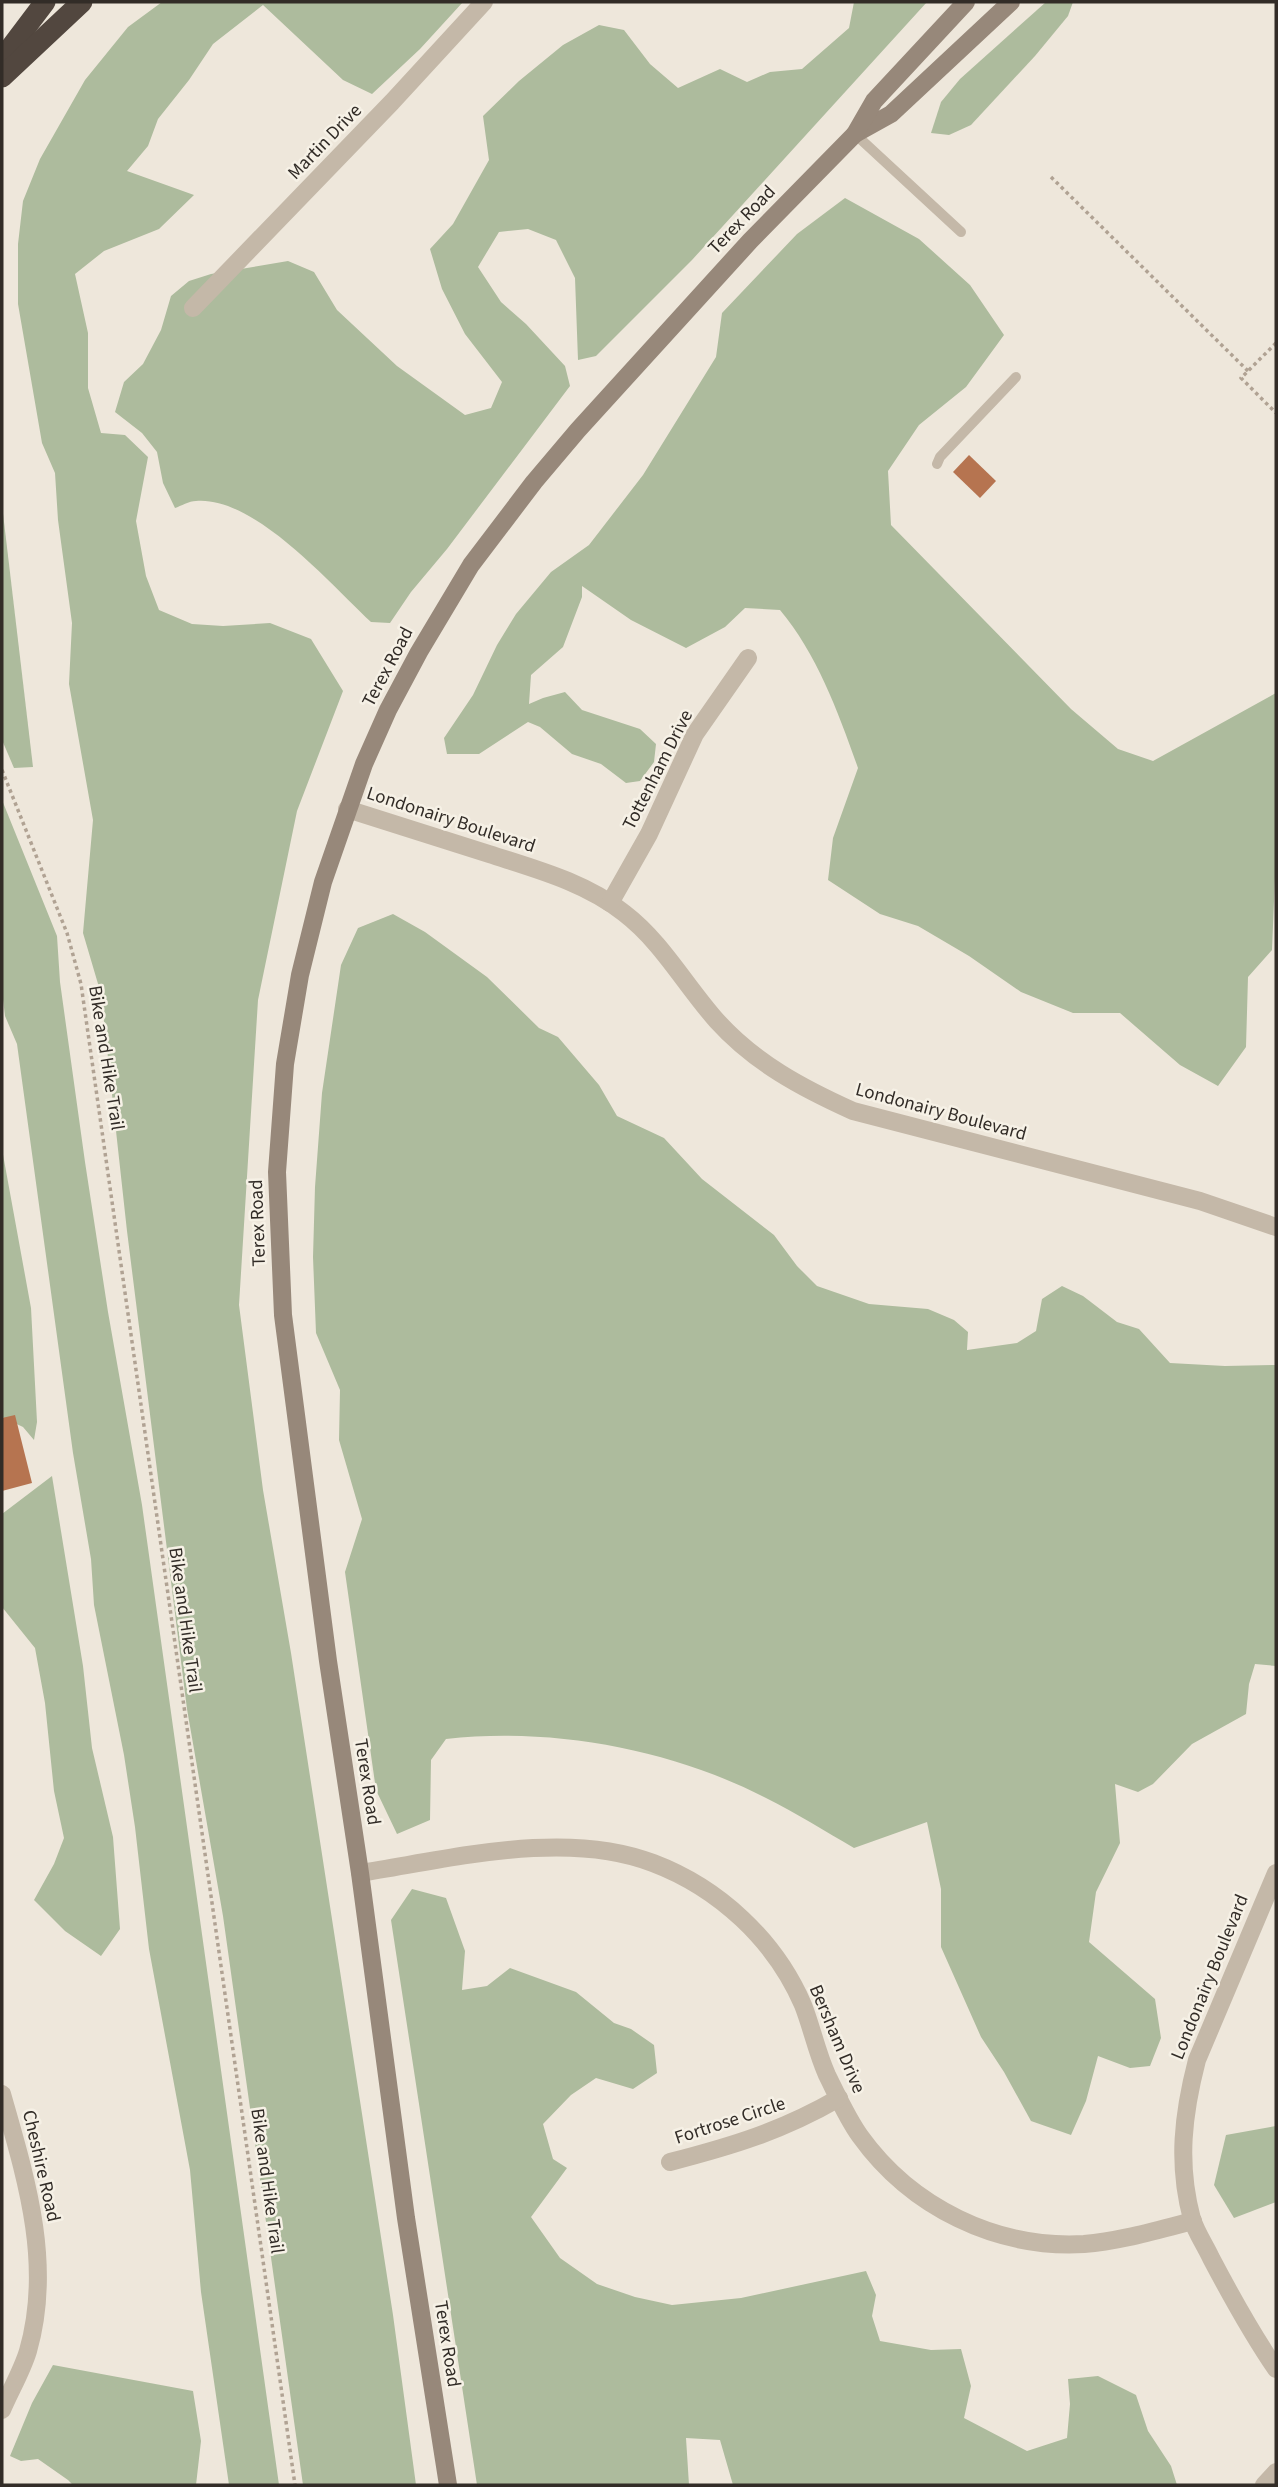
<svg xmlns="http://www.w3.org/2000/svg" width="1278" height="2487" viewBox="0 0 1278 2487" font-family="'Source Sans 3',sans-serif">
  <rect width="100%" height="100%" fill="#eee7db"/>
  <g fill="#adbb9d">
    <polygon points="162,2 463,2 420,49 372,94 343,80 263,5 213,44 189,80 158,119 148,146 127,171 194,195 159,229 104,251 75,274 88,333 88,388 101,433 125,435 148,457 136,521 146,576 159,610 192,624 223,626 270,623 311,639 343,691 297,811 258,1000 239,1305 263,1490 291,1653 393,2315 416,2485 303,2485 223,1916 187,1709 127,1231 101,994 83,933 93,820 69,684 72,623 58,520 55,473 42,443 18,304 18,244 23,201 40,159 85,80 128,27"/>
    <path d="M854,2H927L692,260L596,356L578,360L575,278L556,240L528,229L499,232L478,267L501,302L526,324L565,366L570,386L447,549L411,592L390,623L371,622C331,585 255,496 196,501C189,501 181,506 175,508L163,483L157,452L142,433L115,412L124,382L143,364L161,330L171,296L189,281L211,274L288,261L314,272L337,310L397,366L465,415L491,408L502,382L465,334L442,289L430,249L453,224L489,160L483,116L519,81L563,45L599,25L624,30L650,64L678,88L720,69L747,82L770,72L802,69L849,28Z"/>
    <polygon points="1046,2 1073,2 1068,16 1035,56 971,125 949,135 931,133 941,102 960,79"/>
    <path d="M845,198L919,239L970,285L1004,335L966,387L919,425L888,471L891,525L1071,709L1118,749L1153,761L1276,693V852L1272,950L1248,977L1246,1047L1218,1086L1180,1065L1120,1013H1073L1021,992L969,956L918,926L880,914L828,880L833,838L858,768C839,714 817,654 780,610L745,608L725,627L686,648L631,620L582,586V597L563,647L531,675L529,704L543,698L565,692L582,710L640,729L656,744L654,762L640,781L626,783L601,764L572,754L540,727L528,722L479,754H447L444,738L473,695L497,645L516,614L551,572L589,545L643,475L716,357L722,313L797,234Z"/>
    <polygon points="2,505 33,767 14,768 2,740"/>
    <polygon points="2,800 57,936 60,982 85,1162 108,1312 142,1505 279,2485 229,2485 201,2292 190,2170 149,1949 135,1827 124,1755 94,1605 91,1559 73,1453 17,1044 5,1016 2,991"/>
    <path d="M393,914L425,932L487,977L539,1028L558,1037L599,1085L617,1116L664,1138L702,1179L774,1235L797,1266L817,1286L869,1304L928,1309L954,1320L968,1332L967,1350L1017,1343L1036,1331L1042,1299L1062,1286L1083,1296L1117,1322L1139,1329L1170,1363L1225,1366L1276,1365V1666L1255,1664L1249,1684L1246,1714L1192,1744L1153,1784L1138,1792L1115,1784L1120,1843L1096,1892L1089,1942L1155,1999L1161,2038L1150,2066L1130,2068L1098,2056L1086,2101L1071,2135L1031,2121L1004,2072L981,2037L941,1947V1889L927,1822L854,1848C825,1831 796,1813 766,1798C671,1749 552,1727 446,1739L431,1760L430,1820L397,1834L376,1790L345,1572L362,1519L339,1440L340,1390L316,1333L313,1257L315,1187L322,1093L341,965L358,928Z"/>
    <polygon points="2,1149 31,1308 37,1422 34,1440 23,1427 2,1417"/>
    <polygon points="52,1476 83,1666 92,1748 113,1837 120,1929 101,1956 65,1931 34,1900 54,1864 64,1838 54,1791 45,1703 35,1648 2,1607 2,1514"/>
    <polygon points="412,1889 446,1898 465,1951 462,1990 487,1986 510,1968 576,1992 614,2023 631,2029 654,2045 657,2073 633,2089 596,2078 571,2095 543,2124 553,2159 567,2168 531,2217 560,2258 597,2284 635,2297 672,2305 741,2298 866,2271 876,2295 872,2316 880,2341 931,2350 961,2349 971,2386 964,2418 1027,2451 1067,2438 1070,2404 1068,2379 1098,2376 1136,2395 1148,2431 1171,2466 1177,2485 733,2485 720,2440 686,2438 689,2485 477,2485 391,1920"/>
    <polygon points="1276,2126 1276,2202 1234,2218 1214,2185 1226,2135"/>
    <polygon points="53,2365 193,2391 201,2441 196,2485 73,2485 68,2480 38,2459 21,2461 10,2456 32,2403"/>
  </g>
  <g fill="#b67450">
    <polygon points="969,455 996,481 980,498 953,472"/>
    <polygon points="15,1415 32,1483 2,1491 2,1418"/>
  </g>
  <g fill="none" stroke-linecap="round" stroke-linejoin="round">
    <g stroke="#b0a293" stroke-width="3.5" stroke-dasharray="3.5 3.5" stroke-linecap="butt">
      <polyline points="1051,177 1248,371"/>
      <polyline points="1276,343 1241,378 1276,413"/>
      <polyline points="2,770 67,933 81,984 295,2485"/>
    </g>
    <g stroke="#c4b8a8" stroke-width="10">
      <polyline points="855,134 961,232"/>
      <polyline points="937,464 940,457 1016,377"/>
    </g>
    <g stroke="#c4b8a8" stroke-width="18">
      <polyline points="193,308 392,102 484,2"/>
      <path d="M347,809C394,824 442,839 489,854C535,869 585,882 624,913C662,942 685,985 717,1021C755,1063 802,1088 853,1111L1200,1201L1276,1227"/>
      <polyline points="610,903 649,834 695,734 748,658"/>
      <path d="M360,1873C451,1859 565,1829 653,1863C719,1888 775,1940 803,2005C812,2028 817,2053 827,2075C837,2095 847,2118 860,2136C911,2207 996,2249 1084,2244C1121,2241 1157,2230 1193,2221"/>
      <path d="M1276,1873L1197,2060C1183,2114 1177,2164 1192,2219C1196,2232 1205,2245 1211,2258C1231,2296 1252,2334 1276,2369"/>
      <path d="M2,2094C26,2178 53,2264 28,2351C22,2371 10,2391 2,2410"/>
      <path d="M670,2162C732,2146 782,2131 839,2098"/>
      <polyline points="1264,2485 1276,2472"/>
    </g>
    <g stroke="#97887a" stroke-width="18">
      <polyline points="855,134 891,114 1011,2"/>
      <polyline points="448,2485 406,2218 360,1873 328,1661 283,1315 277,1172 285,1064 300,975 323,882 364,764 388,710 419,652 471,565 534,482 578,430 750,241 855,134 874,101 966,2"/>
    </g>
    <g stroke="#52473f" stroke-width="21">
      <polyline points="2,59 45,2"/>
      <polyline points="2,77 82,2"/>
    </g>
  </g>
  <g text-anchor="middle" dominant-baseline="central" stroke-width="5" stroke-linejoin="round" paint-order="stroke">
    <g font-size="19" fill="#322c27" stroke="#f6f1e6">
      <text transform="translate(325 142) rotate(-46)">Martin Drive</text>
      <text transform="translate(742 220) rotate(-46)">Terex Road</text>
      <text transform="translate(388 667) rotate(-62)">Terex Road</text>
      <text transform="translate(658 770) rotate(-63)">Tottenham Drive</text>
      <text transform="translate(451 820) rotate(18)">Londonairy Boulevard</text>
      <text transform="translate(106 1058) rotate(81)">Bike and Hike Trail</text>
      <text transform="translate(941 1112) rotate(15)">Londonairy Boulevard</text>
      <text transform="translate(258 1223) rotate(-92)">Terex Road</text>
      <text transform="translate(185 1620) rotate(82)">Bike and Hike Trail</text>
      <text transform="translate(367 1782) rotate(81)">Terex Road</text>
      <text transform="translate(1210 1977) rotate(-68)">Londonairy Boulevard</text>
      <text transform="translate(837 2039) rotate(67)">Bersham Drive</text>
      <text transform="translate(730 2121) rotate(-18)">Fortrose Circle</text>
      <text transform="translate(41 2166) rotate(77)">Cheshire Road</text>
      <text transform="translate(267 2181) rotate(82)">Bike and Hike Trail</text>
      <text transform="translate(447 2344) rotate(81)">Terex Road</text>
    </g>
  </g>
  <rect width="1278" height="2487" fill="none" stroke="#322c27" stroke-width="7"/>
</svg>
